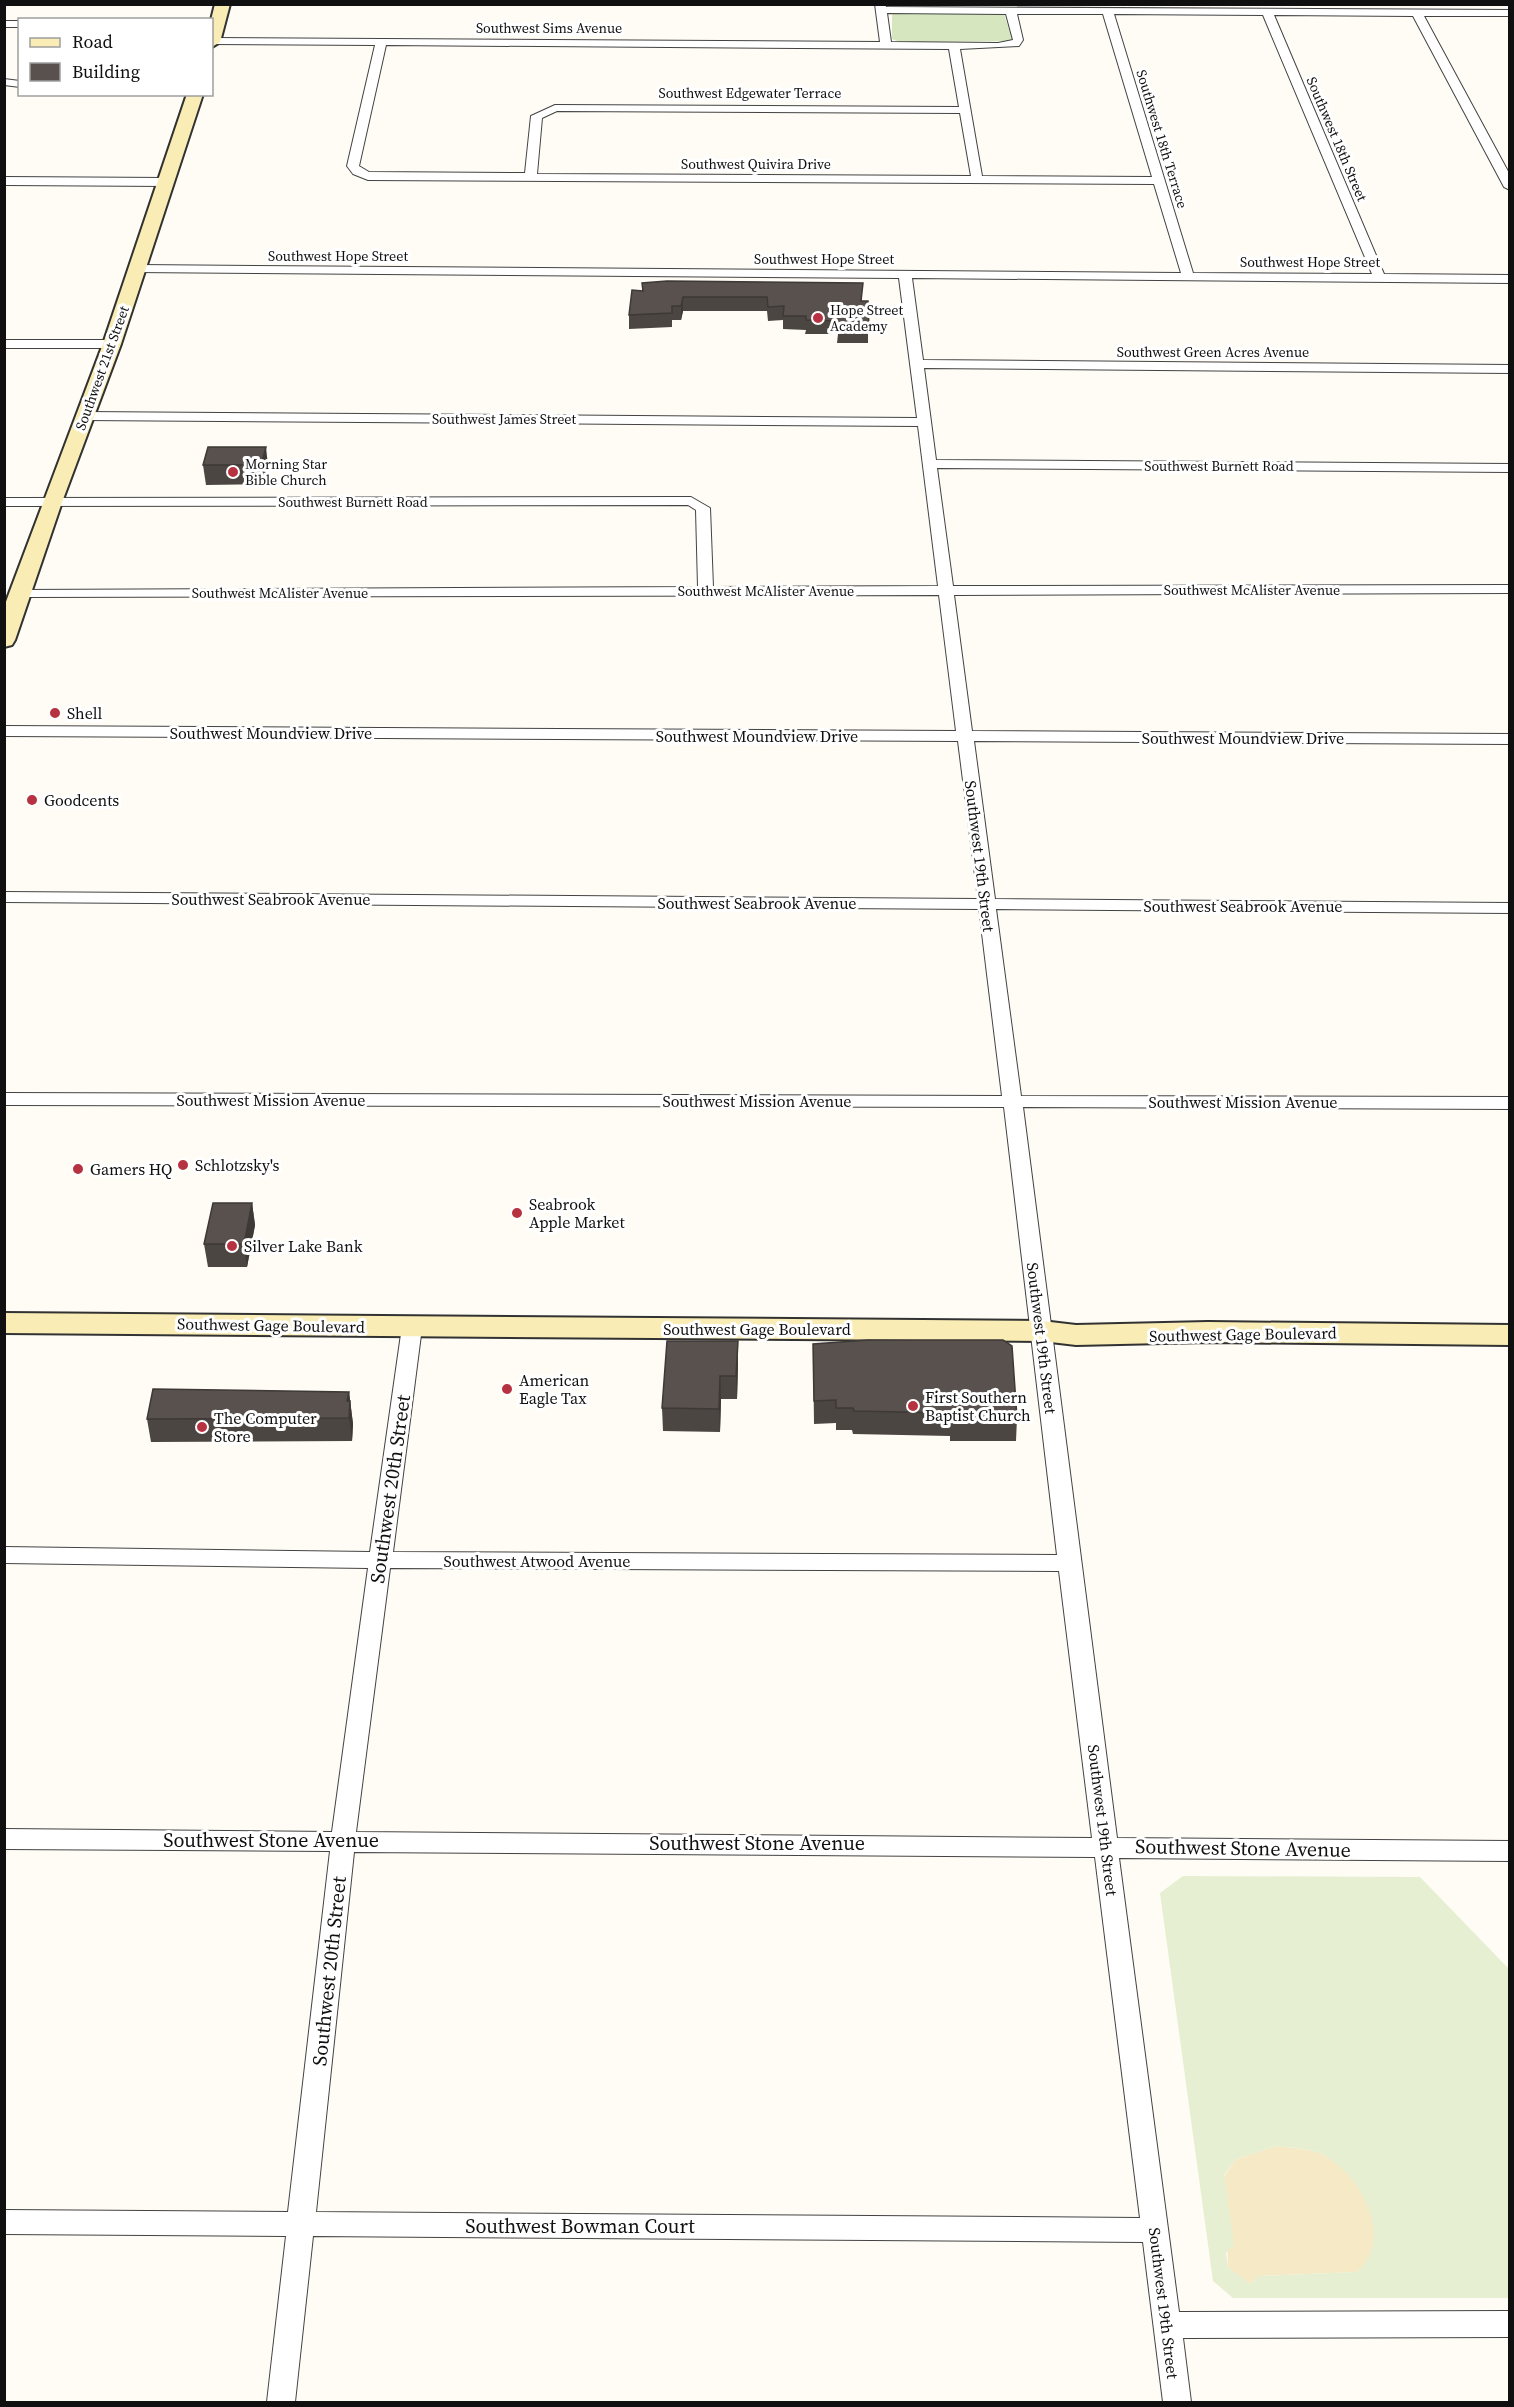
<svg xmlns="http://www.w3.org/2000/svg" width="1514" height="2407" viewBox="0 0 1514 2407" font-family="'Source Serif 4',serif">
  <rect width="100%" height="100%" fill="#fefcf5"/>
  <polygon fill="#d6e7c0" points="895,13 1004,14 1013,41 900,42 892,39 892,15"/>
  <path fill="#f6e9c5" d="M1276,2146C1291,2148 1308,2148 1322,2154C1361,2173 1396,2240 1357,2272L1259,2276L1250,2284L1228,2267L1224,2176L1235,2160Z"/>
  <path fill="#e6efd1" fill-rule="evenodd" d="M1183,1876L1420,1877L1509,1969V2298H1233L1213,2281L1160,1893ZM1276,2146C1291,2148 1308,2148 1322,2154C1360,2173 1396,2239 1357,2272L1259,2276L1250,2284L1228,2267L1226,2253L1234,2245L1224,2175L1235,2160Z"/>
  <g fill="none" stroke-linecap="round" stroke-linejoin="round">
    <g stroke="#434343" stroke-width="2">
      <g id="street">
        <path d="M875,4H885L886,7L1510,10V16H1424L1510,175V190L1504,187L1413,16L1274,15L1384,274L1510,275V283L912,278L923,360L1510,365V373L924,368L936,460L1510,464V472L937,468L953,586L1510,585V593L954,595L972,731L1510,734V744L974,741L995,899L1510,903V913L996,909L1021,1096L1510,1097V1109L1023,1107L1117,1838L1510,1841V1861L1119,1858L1179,2312L1510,2311V2337L1183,2338L1191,2402H1163L1143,2242L313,2236L295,2402H267L286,2236L4,2234V2210L288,2212L330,1851L4,1849V1829L332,1832L368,1568L4,1563V1547L370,1552L402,1327L405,1322H419L422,1327L393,1552L1057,1555L1004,1107L4,1105V1093L1002,1096L979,909L4,902V892L978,899L958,741L4,736V726L956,731L939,595L23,597L18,596L16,593L18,590L698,587L696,510L688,505L4,506V498L691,497L710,508L713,587L938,586L918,426L84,420L77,416L84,412L917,418L899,278L134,272V266L138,265L1181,273L1154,184L368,180L353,174L347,166L375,45L212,44V38L880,42ZM887,13L1006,14L1013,40L998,43L891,42ZM1017,14H1103L1152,177L982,176L960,49L1019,46L1023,40ZM1114,14L1263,15L1372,274L1193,273ZM386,45L949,49L959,107L555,105L531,116L525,173L369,172L359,166ZM557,111L960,113L971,176L537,174L542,118ZM390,1568L1059,1571L1092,1838L356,1832ZM354,1852L1095,1857L1140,2218L316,2212Z"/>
        <rect x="4" y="21" width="16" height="6"/>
        <polygon points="4,79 20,81 20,87 4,85"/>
        <polygon points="4,177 167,178 173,182 167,186 4,185"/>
        <polygon points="4,340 112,340 118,344 112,348 4,348"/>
      </g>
    </g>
    <g stroke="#323232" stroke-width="4">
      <g id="secondary">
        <polygon points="215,4 230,4 220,42 212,47 211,20"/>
        <polygon points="187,94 203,94 121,344 62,502 15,640 12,645 4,647 4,607 103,344"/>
        <polygon points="4,1313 1042,1321 1076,1325 1208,1322 1510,1325 1510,1345 1208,1342 1076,1345 1042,1341 4,1333"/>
      </g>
    </g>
    <use href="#street" fill="#fff" fill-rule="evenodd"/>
    <use href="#secondary" fill="#f9edb5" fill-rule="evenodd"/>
  </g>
  <g fill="#4c4642">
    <polygon points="642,283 862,297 862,301 868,301 868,343 837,343 838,334 805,334 806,330 783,329 783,320 768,321 767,311 683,311 681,320 672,320 672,327 629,329 629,315 642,291"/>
    <polygon points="208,447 268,466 264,484 206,485 203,465"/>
    <polygon points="252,1203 255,1225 247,1267 208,1267 204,1244"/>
    <polygon points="813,1344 1017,1418 1016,1441 950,1441 950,1436 853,1434 852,1430 836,1430 836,1423 814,1424"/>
    <polygon points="738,1364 737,1399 721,1399 720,1432 663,1431 662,1408"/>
    <polygon points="349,1392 353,1424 352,1441 151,1442 147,1419"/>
  </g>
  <g fill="#3e3936">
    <polygon points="683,297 683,311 681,320 681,306"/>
    <polygon points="266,447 268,466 264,484 261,465"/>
    <polygon points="252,1203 255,1225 247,1267 244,1244"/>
    <polygon points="738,1341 738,1364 737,1399 736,1376"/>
    <polygon points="720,1376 721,1399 720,1432 719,1409"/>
    <polygon points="349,1392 353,1424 352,1441 347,1401"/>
  </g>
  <g fill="#58514d" stroke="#3e3936" stroke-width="1.5">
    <polygon points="667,281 863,283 861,301 868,301 869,329 838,329 838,321 806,320 806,316 783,316 784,306 768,307 767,297 683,297 681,306 672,306 672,313 629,315 632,290 643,291 642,283"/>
    <polygon points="208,447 266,447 261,465 203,465"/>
    <polygon points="213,1203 252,1203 244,1244 204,1244"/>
    <polygon points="868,1340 1003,1340 1012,1346 1017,1418 951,1418 951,1413 854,1411 853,1408 836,1408 836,1400 814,1401 813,1344"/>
    <polygon points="667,1341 738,1341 736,1376 720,1376 719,1409 662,1408"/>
    <polygon points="153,1389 349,1392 347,1401 350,1401 349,1418 147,1419"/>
  </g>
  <g fill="#b73240" stroke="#fff" stroke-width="2">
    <circle cx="818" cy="318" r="6"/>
    <circle cx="233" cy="472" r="6"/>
    <circle cx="55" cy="713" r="6"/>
    <circle cx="32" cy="800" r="6"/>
    <circle cx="183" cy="1165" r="6"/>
    <circle cx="78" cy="1169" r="6"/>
    <circle cx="517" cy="1213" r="6"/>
    <circle cx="232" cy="1246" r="6"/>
    <circle cx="507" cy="1389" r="6"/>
    <circle cx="913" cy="1406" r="6"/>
    <circle cx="202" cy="1427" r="6"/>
  </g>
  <g text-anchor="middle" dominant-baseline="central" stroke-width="6" stroke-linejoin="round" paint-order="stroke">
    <g font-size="14" fill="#101010" stroke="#fff">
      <text x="549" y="28">Southwest Sims Avenue</text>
      <text x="750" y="93">Southwest Edgewater Terrace</text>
      <text transform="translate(1162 139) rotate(73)">Southwest 18th Terrace</text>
      <text transform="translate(1337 139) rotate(67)">Southwest 18th Street</text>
      <text x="756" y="164">Southwest Quivira Drive</text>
      <text x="338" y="256">Southwest Hope Street</text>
      <text x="824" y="259">Southwest Hope Street</text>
      <text x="1310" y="262">Southwest Hope Street</text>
      <text x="1213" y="352">Southwest Green Acres Avenue</text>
      <text transform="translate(102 368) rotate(-70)">Southwest 21st Street</text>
      <text x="504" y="419">Southwest James Street</text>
      <text x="1219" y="466">Southwest Burnett Road</text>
      <text x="353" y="502">Southwest Burnett Road</text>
      <text x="1252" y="590">Southwest McAlister Avenue</text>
      <text x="766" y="591">Southwest McAlister Avenue</text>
      <text x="280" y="593">Southwest McAlister Avenue</text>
    </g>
    <g font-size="14" fill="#101010" stroke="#fff" text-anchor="start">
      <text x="830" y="310">Hope Street<tspan x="830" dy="16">Academy</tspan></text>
      <text x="245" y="464">Morning Star<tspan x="245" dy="16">Bible Church</tspan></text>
    </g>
    <g font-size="16" fill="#101010" stroke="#fff" text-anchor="start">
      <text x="67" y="713">Shell</text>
      <text x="44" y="800">Goodcents</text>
      <text x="195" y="1165">Schlotzsky's</text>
      <text x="90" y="1169">Gamers HQ</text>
      <text x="529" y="1204">Seabrook<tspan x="529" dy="18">Apple Market</tspan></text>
      <text x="244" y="1246">Silver Lake Bank</text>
      <text x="519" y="1380">American<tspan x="519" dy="18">Eagle Tax</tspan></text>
      <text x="925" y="1397">First Southern<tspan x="925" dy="18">Baptist Church</tspan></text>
      <text x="214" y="1418">The Computer<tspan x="214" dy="18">Store</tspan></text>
    </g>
    <g font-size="16" fill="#101010" stroke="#fff">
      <text x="271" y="733">Southwest Moundview Drive</text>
      <text x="757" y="736">Southwest Moundview Drive</text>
      <text x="1243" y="738">Southwest Moundview Drive</text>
      <text transform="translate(980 856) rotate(83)">Southwest 19th Street</text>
      <text x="271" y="899">Southwest Seabrook Avenue</text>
      <text x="757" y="903">Southwest Seabrook Avenue</text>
      <text x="1243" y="906">Southwest Seabrook Avenue</text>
      <text x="271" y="1100">Southwest Mission Avenue</text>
      <text x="757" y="1101">Southwest Mission Avenue</text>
      <text x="1243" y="1102">Southwest Mission Avenue</text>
      <text transform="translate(271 1325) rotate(1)">Southwest Gage Boulevard</text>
      <text x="757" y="1329">Southwest Gage Boulevard</text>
      <text transform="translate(1243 1334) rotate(-1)">Southwest Gage Boulevard</text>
      <text transform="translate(1042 1338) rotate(83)">Southwest 19th Street</text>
      <text x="537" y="1561">Southwest Atwood Avenue</text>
      <text transform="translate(1103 1820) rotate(83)">Southwest 19th Street</text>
      <text transform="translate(1164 2303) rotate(83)">Southwest 19th Street</text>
    </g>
    <g font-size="20" fill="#101010" stroke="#fff">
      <text transform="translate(390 1489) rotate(-82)">Southwest 20th Street</text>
      <text x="271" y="1840">Southwest Stone Avenue</text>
      <text x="757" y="1843">Southwest Stone Avenue</text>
      <text transform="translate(1243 1848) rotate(1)">Southwest Stone Avenue</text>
      <text transform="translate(329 1971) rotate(-84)">Southwest 20th Street</text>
      <text x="580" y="2226">Southwest Bowman Court</text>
    </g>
  </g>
  <rect width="1514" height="2407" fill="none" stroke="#101010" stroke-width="12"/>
  <rect x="18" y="18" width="195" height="78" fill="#ffffff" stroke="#9f9f9f" stroke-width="1.5"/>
  <rect x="30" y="38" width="30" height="9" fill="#f9edb5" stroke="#9f9f9f" stroke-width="1.5"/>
  <text x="72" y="48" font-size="18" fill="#101010">Road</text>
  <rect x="30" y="63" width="30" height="18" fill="#58514d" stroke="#9f9f9f" stroke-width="1.5"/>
  <text x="72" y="78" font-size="18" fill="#101010">Building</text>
</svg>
